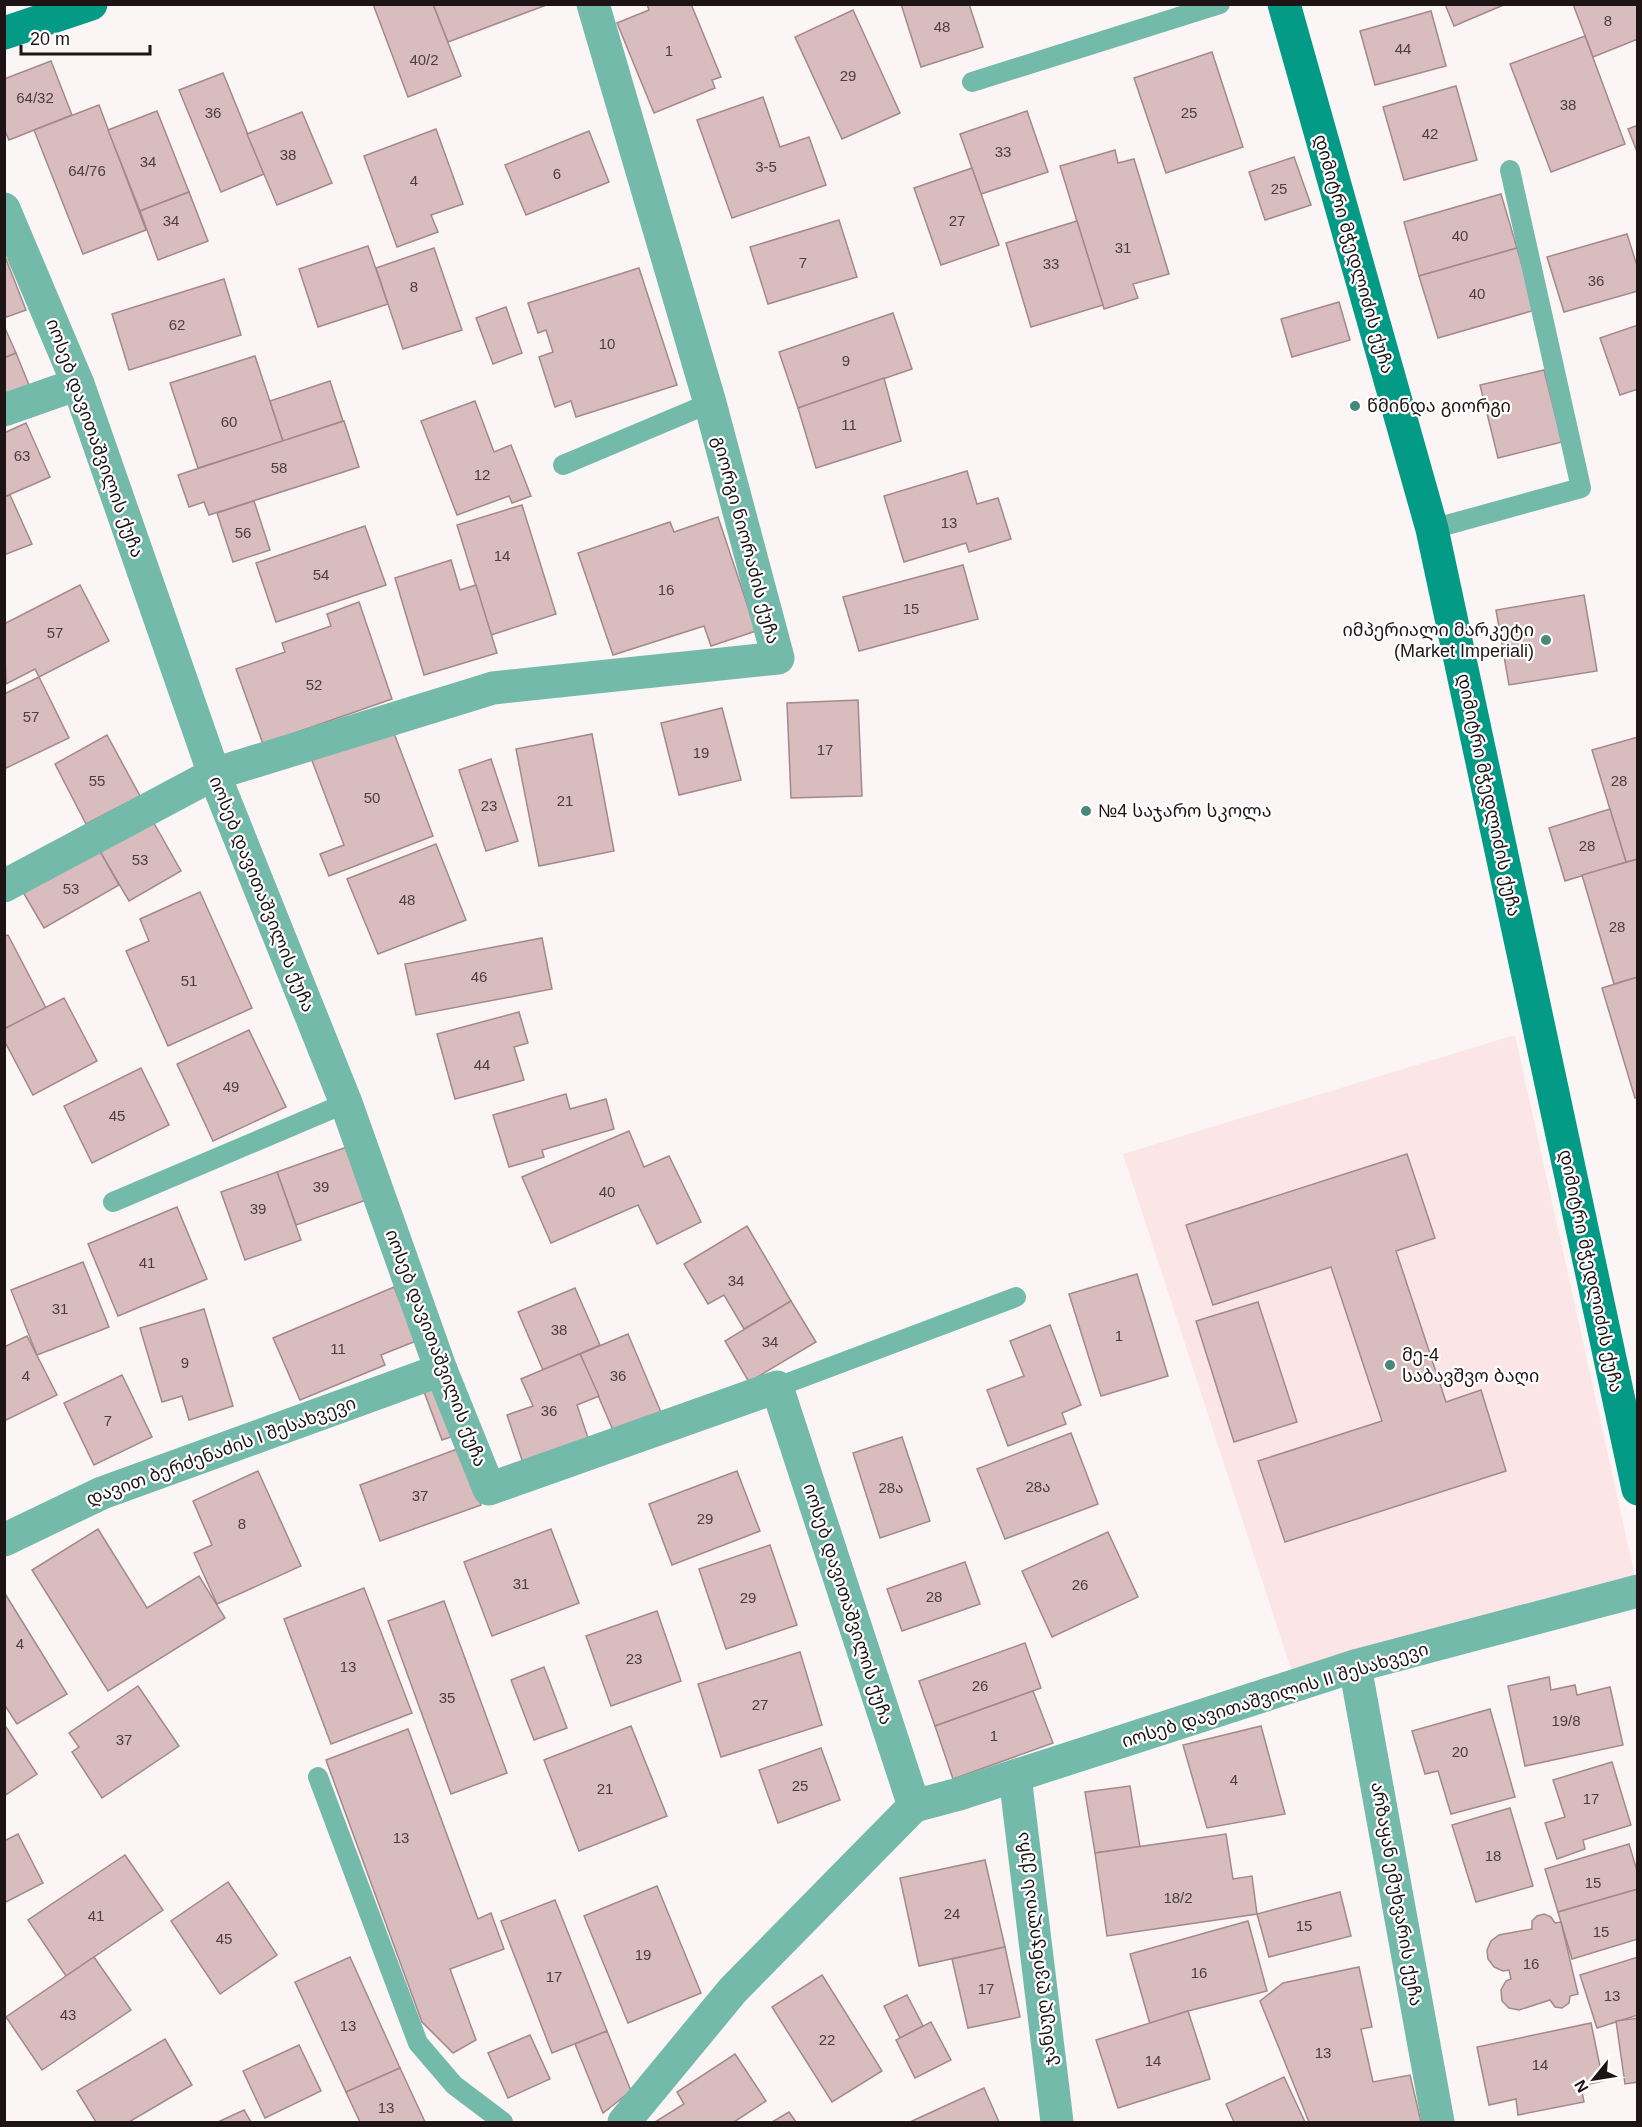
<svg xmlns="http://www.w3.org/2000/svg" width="1642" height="2127" viewBox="0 0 1642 2127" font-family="Helvetica,'Noto Sans Georgian',sans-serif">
  <rect width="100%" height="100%" fill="#fbf5f5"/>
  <polygon fill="#fce5e6" points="1515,1035 1635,1577 1293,1675 1123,1154"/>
  <g fill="#d8bcbe" stroke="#a4898b" stroke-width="1.5">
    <polygon points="373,4 433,4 461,76 408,97"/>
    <polygon points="433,4 549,4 448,42"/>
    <polygon points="647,4 691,4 721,77 712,80 715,88 654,113 617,23 649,10"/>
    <polygon points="901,4 969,4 983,47 921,67"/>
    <polygon points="1445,4 1506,4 1454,26"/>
    <polygon points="1573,4 1638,4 1638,39 1593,57"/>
    <polygon points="853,10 900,113 842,139 795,37"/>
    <polygon points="1431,11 1446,66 1375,85 1360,31"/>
    <polygon points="1585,36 1625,144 1551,172 1510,64"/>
    <polygon points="1212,52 1243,147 1166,173 1134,78"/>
    <polygon points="51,61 72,115 9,140 4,129 4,79"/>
    <polygon points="223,73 264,174 221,192 179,90"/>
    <polygon points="1456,86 1477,160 1404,180 1383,107"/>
    <polygon points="763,97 780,147 809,137 826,185 732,218 697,120"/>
    <polygon points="99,105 146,230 83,254 34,130"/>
    <polygon points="157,111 189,192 140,211 108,130"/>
    <polygon points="1027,111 1048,172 981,194 960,134"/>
    <polygon points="302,112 332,183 277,205 247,134"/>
    <polygon points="1638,125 1638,154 1628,129"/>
    <polygon points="436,129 463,204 431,215 438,232 397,247 364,156"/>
    <polygon points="589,131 609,182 526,215 505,165"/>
    <polygon points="1115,150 1118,163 1134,159 1169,274 1133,284 1138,298 1104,309 1060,166"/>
    <polygon points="1294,157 1311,205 1265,220 1249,172"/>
    <polygon points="972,168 999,245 941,265 914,188"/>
    <polygon points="189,192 208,241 158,260 140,211"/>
    <polygon points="1501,194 1517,248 1419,276 1404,222"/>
    <polygon points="839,220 857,277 768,304 750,247"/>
    <polygon points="1077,221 1103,305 1031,327 1006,243"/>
    <polygon points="1627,234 1638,269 1638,291 1564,312 1547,257"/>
    <polygon points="368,246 388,304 318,327 299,269"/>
    <polygon points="434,248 462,330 403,349 376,268"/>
    <polygon points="1517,248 1535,310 1438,338 1419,276"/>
    <polygon points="4,254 26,310 4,318"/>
    <polygon points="639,268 677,385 576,417 571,401 555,407 539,357 553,352 546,330 538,333 528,303"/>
    <polygon points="224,279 241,335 129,370 112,314"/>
    <polygon points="1339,302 1350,340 1292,357 1281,319"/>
    <polygon points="506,307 522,353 493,364 476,318"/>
    <polygon points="893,313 912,369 798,408 779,352"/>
    <polygon points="1638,325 1638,389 1620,395 1600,338"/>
    <polygon points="4,326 16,353 4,358"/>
    <polygon points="16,353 31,390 4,400 4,358"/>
    <polygon points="255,356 283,441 198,468 170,383"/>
    <polygon points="1544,370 1562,442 1498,458 1480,385"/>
    <polygon points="884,378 901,441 816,468 798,408"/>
    <polygon points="330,381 343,421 283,441 270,401"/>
    <polygon points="475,401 494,452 511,445 531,496 512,503 509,496 457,515 421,421"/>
    <polygon points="344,421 359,467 209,515 204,502 189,507 178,475"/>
    <polygon points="26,423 50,477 4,497 4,433"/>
    <polygon points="967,471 977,504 998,498 1011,539 969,552 966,543 904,562 884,496"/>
    <polygon points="10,495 32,544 4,555 4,497"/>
    <polygon points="254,501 270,550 233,562 217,513"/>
    <polygon points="522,505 556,614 491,635 457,525"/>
    <polygon points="718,517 756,631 711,646 704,626 613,655 578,553 670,522 674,532"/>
    <polygon points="365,526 386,585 276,622 256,563"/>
    <polygon points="451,560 460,590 476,585 497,653 424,675 395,578"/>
    <polygon points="963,565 978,619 859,651 843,597"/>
    <polygon points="80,585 109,641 39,677 35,669 6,684 4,624"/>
    <polygon points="1584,595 1597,671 1509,685 1496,610"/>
    <polygon points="359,602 392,699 263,744 236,669 285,652 282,643 331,626 327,614"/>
    <polygon points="39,677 69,738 4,769 4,694"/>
    <polygon points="858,700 862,796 791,798 787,703"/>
    <polygon points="722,708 741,780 679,795 661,723"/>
    <polygon points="392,728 433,836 329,876 320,854 344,845 311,758"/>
    <polygon points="592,734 614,851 539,866 516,749"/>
    <polygon points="107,735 140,796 86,824 55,764"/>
    <polygon points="1638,737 1638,859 1626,862 1592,750"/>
    <polygon points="491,759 518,841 486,851 459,770"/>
    <polygon points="1610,809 1626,862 1565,881 1549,828"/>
    <polygon points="151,818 181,871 129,901 98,848"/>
    <polygon points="436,844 466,920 378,954 347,879"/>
    <polygon points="98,848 119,885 44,928 23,892"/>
    <polygon points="1638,859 1638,977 1614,984 1582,875"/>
    <polygon points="200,892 252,1008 168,1046 126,951 149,941 140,919"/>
    <polygon points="8,935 46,1008 4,1029 4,936"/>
    <polygon points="542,938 552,989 416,1015 405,964"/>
    <polygon points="1638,977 1638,1097 1635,1098 1602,988"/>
    <polygon points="64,998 97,1061 33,1095 4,1040 4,1029"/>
    <polygon points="519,1012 528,1043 514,1047 524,1080 455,1099 437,1034"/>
    <polygon points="249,1030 286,1107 213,1141 177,1064"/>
    <polygon points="141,1068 169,1125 92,1163 64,1106"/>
    <polygon points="566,1094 570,1109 606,1099 614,1129 542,1150 544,1157 509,1167 493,1115"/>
    <polygon points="629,1131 644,1167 669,1156 701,1222 657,1244 638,1205 551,1243 522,1177"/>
    <polygon points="347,1147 366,1200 296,1225 277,1172"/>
    <polygon points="1407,1154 1435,1238 1396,1251 1446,1402 1481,1390 1506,1471 1285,1542 1258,1461 1382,1421 1331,1267 1213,1305 1186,1225"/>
    <polygon points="277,1172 301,1240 245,1260 221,1192"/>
    <polygon points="177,1207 207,1279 118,1316 88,1244"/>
    <polygon points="747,1226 791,1301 744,1329 724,1295 708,1304 684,1264"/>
    <polygon points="83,1262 109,1327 37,1355 11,1290"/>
    <polygon points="1137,1274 1168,1376 1101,1396 1069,1294"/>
    <polygon points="394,1287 416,1341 381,1355 385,1365 300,1400 273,1338"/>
    <polygon points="575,1288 600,1345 543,1370 518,1312"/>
    <polygon points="791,1301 816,1342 749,1382 725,1341"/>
    <polygon points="1258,1302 1297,1422 1234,1442 1196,1321"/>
    <polygon points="204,1309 233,1406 189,1420 182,1396 162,1402 140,1328"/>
    <polygon points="1050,1325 1081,1405 1062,1413 1066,1424 1008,1446 987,1390 1024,1376 1010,1341"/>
    <polygon points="628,1334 663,1417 616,1437 580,1354"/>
    <polygon points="27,1336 57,1395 4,1421 4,1347"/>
    <polygon points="580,1354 599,1396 577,1405 591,1447 525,1469 507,1415 533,1406 521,1379"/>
    <polygon points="122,1375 152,1437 94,1465 64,1403"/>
    <polygon points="444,1382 462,1433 442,1440 423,1389"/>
    <polygon points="1071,1433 1098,1504 1005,1539 977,1469"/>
    <polygon points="902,1437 930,1521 880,1538 853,1453"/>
    <polygon points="460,1448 481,1505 380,1541 360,1485"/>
    <polygon points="258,1471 301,1566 217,1604 194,1553 212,1545 193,1501"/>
    <polygon points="737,1471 760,1531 672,1565 649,1504"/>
    <polygon points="98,1529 147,1608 199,1576 225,1618 108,1691 32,1570"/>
    <polygon points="551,1529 579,1603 492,1636 464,1562"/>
    <polygon points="1108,1532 1138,1597 1052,1637 1022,1571"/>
    <polygon points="770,1545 797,1625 726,1649 699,1569"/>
    <polygon points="965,1562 980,1604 902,1631 887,1589"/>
    <polygon points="364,1588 412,1713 331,1744 284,1619"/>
    <polygon points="4,1592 67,1694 17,1724 4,1704"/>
    <polygon points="444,1601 507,1773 451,1794 388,1621"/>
    <polygon points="657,1611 681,1681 611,1706 586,1636"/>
    <polygon points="1025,1643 1041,1688 935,1726 919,1681"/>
    <polygon points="800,1652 822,1725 721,1757 698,1684"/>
    <polygon points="544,1667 567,1728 534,1740 511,1680"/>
    <polygon points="1549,1677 1551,1690 1575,1685 1577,1695 1610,1687 1623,1745 1525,1766 1508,1686"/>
    <polygon points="138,1686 179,1746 102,1798 72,1752 79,1747 69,1733"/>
    <polygon points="1033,1691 1053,1743 953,1779 935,1726"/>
    <polygon points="1490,1709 1515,1797 1451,1814 1438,1771 1425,1774 1412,1731"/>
    <polygon points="4,1724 37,1774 4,1796"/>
    <polygon points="631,1726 667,1816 579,1851 544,1760"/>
    <polygon points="1261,1726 1285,1814 1207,1828 1183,1745"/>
    <polygon points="408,1729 478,1919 491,1913 504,1949 450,1969 476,2040 453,2053 422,2022 326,1760"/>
    <polygon points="821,1748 840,1800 778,1823 759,1770"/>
    <polygon points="1612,1762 1631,1825 1583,1840 1585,1849 1557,1859 1545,1823 1565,1817 1553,1780"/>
    <polygon points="1130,1786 1140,1847 1095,1853 1085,1792"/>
    <polygon points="1510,1808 1533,1886 1476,1902 1452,1825"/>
    <polygon points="18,1834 43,1883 4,1903 4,1841"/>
    <polygon points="1226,1834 1233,1879 1252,1876 1257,1914 1107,1936 1095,1853"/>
    <polygon points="1629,1844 1638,1874 1638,1889 1558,1912 1545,1869"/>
    <polygon points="125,1855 163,1910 66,1976 28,1920"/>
    <polygon points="985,1860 1005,1947 919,1966 900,1878"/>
    <polygon points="228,1882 277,1955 220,1994 171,1921"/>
    <polygon points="657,1886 701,1993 628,2023 584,1916"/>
    <polygon points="1638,1889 1638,1939 1572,1959 1558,1912"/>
    <polygon points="1340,1892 1351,1936 1269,1957 1257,1914"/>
    <polygon points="555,1900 607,2031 552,2053 501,1921"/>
    <polygon points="1544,1914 1551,1917 1555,1923 1561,1922 1578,1994 1570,1996 1569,2003 1562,2008 1555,2007 1550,2000 1519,2010 1509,2008 1502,2001 1501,1990 1506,1981 1511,1979 1509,1970 1503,1971 1494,1967 1488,1959 1487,1950 1491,1941 1499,1935 1532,1929 1532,1921 1537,1916"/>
    <polygon points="1248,1921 1267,1991 1188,2011 1150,2024 1130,1954"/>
    <polygon points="1005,1947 1020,2017 968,2028 952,1959"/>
    <polygon points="94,1957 131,2010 42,2070 6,2017"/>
    <polygon points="350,1957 400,2068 346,2092 295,1982"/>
    <polygon points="1638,1957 1638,2015 1597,2028 1580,1975"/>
    <polygon points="1359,1967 1372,2027 1361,2029 1373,2082 1410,2075 1421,2122 1309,2122 1260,2001 1283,1983"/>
    <polygon points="822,1975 882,2071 832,2102 772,2007"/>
    <polygon points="907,1995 923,2026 900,2038 884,2006"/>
    <polygon points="1188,2011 1210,2079 1118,2108 1096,2040"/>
    <polygon points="1638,2018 1638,2082 1625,2084 1616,2021"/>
    <polygon points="931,2022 951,2060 915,2078 896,2040"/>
    <polygon points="1591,2023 1603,2081 1581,2086 1584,2102 1518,2115 1516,2099 1489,2105 1477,2047"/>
    <polygon points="607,2031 631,2091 603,2113 575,2044"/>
    <polygon points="530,2035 550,2079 508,2098 488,2053"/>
    <polygon points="165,2039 192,2085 129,2122 96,2122 77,2091"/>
    <polygon points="299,2045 321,2091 265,2118 243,2071"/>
    <polygon points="735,2054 766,2101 734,2122 655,2122 684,2104 677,2092"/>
    <polygon points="400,2068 425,2122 360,2122 346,2092"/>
    <polygon points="1284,2077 1305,2122 1234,2122 1226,2104"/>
    <polygon points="984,2088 999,2122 910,2122"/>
    <polygon points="244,2110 251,2122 218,2122"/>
    <polygon points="789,2112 796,2122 772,2122"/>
  </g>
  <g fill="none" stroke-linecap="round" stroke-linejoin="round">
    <g stroke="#74baaa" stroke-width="20">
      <polyline points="972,82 1220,4"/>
      <polyline points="563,465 710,403"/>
      <polyline points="1432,529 1581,488 1510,170"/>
      <polyline points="113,1202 346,1103"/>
      <polyline points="777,1387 1016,1297"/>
      <polyline points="318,1777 418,2043 454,2085 503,2122"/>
    </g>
    <g stroke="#74baaa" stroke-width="33">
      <polyline points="4,209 78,384 214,774 346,1103 441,1370 489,1489 777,1387 914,1806 733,1990 624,2122"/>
      <polyline points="4,410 78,384"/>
      <polyline points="4,886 214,774 493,688 778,658 710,403 593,4"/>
      <polyline points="4,1540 102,1493 441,1370"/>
      <polyline points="1355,1666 1438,2122"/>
      <polyline points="1015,1776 1057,2122"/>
      <polyline points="914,1806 959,1794 1355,1666 1638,1591"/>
    </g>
    <g stroke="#039b86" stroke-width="33">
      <polyline points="1284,4 1432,529 1638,1489"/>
      <polyline points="4,33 91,4"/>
    </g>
  </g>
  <g fill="#46887a" stroke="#fff" stroke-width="2">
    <circle cx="1355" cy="406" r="6"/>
    <circle cx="1546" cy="640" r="6"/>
    <circle cx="1086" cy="811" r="6"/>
    <circle cx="1390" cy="1365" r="6"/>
  </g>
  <g text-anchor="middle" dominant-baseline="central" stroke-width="4.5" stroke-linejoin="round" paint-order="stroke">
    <g font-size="15" fill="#4c3e3f">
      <text x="1608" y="20">8</text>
      <text x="942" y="26">48</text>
      <text x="1403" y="48">44</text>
      <text x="669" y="50">1</text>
      <text x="424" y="59">40/2</text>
      <text x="848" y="75">29</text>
      <text x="35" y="97">64/32</text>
      <text x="1568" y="104">38</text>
      <text x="213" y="112">36</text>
      <text x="1189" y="112">25</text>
      <text x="1430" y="133">42</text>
      <text x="1003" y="151">33</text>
      <text x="288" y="154">38</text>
      <text x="148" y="161">34</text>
      <text x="766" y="166">3-5</text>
      <text x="87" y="170">64/76</text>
      <text x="557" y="173">6</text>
      <text x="414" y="180">4</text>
      <text x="1279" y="188">25</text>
      <text x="171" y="220">34</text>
      <text x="957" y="220">27</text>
      <text x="1460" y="235">40</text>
      <text x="1123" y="247">31</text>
      <text x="803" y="262">7</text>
      <text x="1051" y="263">33</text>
      <text x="1596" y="280">36</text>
      <text x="414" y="286">8</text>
      <text x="1477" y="293">40</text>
      <text x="177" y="324">62</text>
      <text x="607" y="343">10</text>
      <text x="846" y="360">9</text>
      <text x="229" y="421">60</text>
      <text x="849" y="424">11</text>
      <text x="22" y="455">63</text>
      <text x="279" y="467">58</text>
      <text x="482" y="474">12</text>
      <text x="949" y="522">13</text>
      <text x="243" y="532">56</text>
      <text x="502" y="555">14</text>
      <text x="321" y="574">54</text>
      <text x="666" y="589">16</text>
      <text x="911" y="608">15</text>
      <text x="55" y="632">57</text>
      <text x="314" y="684">52</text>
      <text x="31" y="716">57</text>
      <text x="825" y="749">17</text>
      <text x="701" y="752">19</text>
      <text x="97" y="780">55</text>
      <text x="1619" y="780">28</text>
      <text x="372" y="797">50</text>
      <text x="565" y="800">21</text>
      <text x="489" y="805">23</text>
      <text x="1587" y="845">28</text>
      <text x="140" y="859">53</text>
      <text x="71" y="888">53</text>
      <text x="407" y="899">48</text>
      <text x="1617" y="926">28</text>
      <text x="479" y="976">46</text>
      <text x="189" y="980">51</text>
      <text x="482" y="1064">44</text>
      <text x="231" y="1086">49</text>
      <text x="117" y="1115">45</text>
      <text x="321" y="1186">39</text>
      <text x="607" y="1191">40</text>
      <text x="258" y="1208">39</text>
      <text x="147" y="1262">41</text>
      <text x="736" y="1280">34</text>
      <text x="60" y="1308">31</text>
      <text x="559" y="1329">38</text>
      <text x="1119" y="1335">1</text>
      <text x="770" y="1341">34</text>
      <text x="338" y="1348">11</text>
      <text x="185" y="1362">9</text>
      <text x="26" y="1375">4</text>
      <text x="618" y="1375">36</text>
      <text x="549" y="1410">36</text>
      <text x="108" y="1420">7</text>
      <text x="1038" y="1486">28ა</text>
      <text x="891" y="1487">28ა</text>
      <text x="420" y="1495">37</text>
      <text x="705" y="1518">29</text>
      <text x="242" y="1523">8</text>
      <text x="521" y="1583">31</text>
      <text x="1080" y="1584">26</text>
      <text x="934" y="1596">28</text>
      <text x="748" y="1597">29</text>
      <text x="20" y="1643">4</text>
      <text x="634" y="1658">23</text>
      <text x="348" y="1666">13</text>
      <text x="980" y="1685">26</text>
      <text x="447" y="1697">35</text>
      <text x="760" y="1704">27</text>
      <text x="1566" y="1720">19/8</text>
      <text x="994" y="1735">1</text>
      <text x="124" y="1739">37</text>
      <text x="1460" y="1751">20</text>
      <text x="1234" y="1779">4</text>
      <text x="800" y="1785">25</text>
      <text x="605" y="1788">21</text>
      <text x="1591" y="1798">17</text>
      <text x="401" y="1837">13</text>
      <text x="1493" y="1855">18</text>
      <text x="1593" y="1882">15</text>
      <text x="1178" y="1897">18/2</text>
      <text x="952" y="1913">24</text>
      <text x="96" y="1915">41</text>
      <text x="1304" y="1925">15</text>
      <text x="1601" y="1931">15</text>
      <text x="224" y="1938">45</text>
      <text x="643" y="1954">19</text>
      <text x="1531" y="1963">16</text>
      <text x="1199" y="1972">16</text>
      <text x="554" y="1976">17</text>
      <text x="986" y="1988">17</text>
      <text x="1612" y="1995">13</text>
      <text x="68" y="2014">43</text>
      <text x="348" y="2025">13</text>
      <text x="827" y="2039">22</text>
      <text x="1323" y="2052">13</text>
      <text x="1153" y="2060">14</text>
      <text x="1540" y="2064">14</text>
      <text x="386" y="2107">13</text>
    </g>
    <g font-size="18" fill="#1e1415" stroke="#fff">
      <text transform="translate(1354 254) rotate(74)">დიმიტრი მჭედლიძის ქუჩა</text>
      <text transform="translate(95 438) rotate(70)">იოსებ დავითაშვილის ქუჩა</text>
      <text transform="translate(746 540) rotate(75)">გიორგი ნიორაძის ქუჩა</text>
      <text transform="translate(1489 795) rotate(78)">დიმიტრი მჭედლიძის ქუჩა</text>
      <text transform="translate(262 894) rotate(68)">იოსებ დავითაშვილის ქუჩა</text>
      <text transform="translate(1591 1271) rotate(78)">დიმიტრი მჭედლიძის ქუჩა</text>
      <text transform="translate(436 1348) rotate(69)">იოსებ დავითაშვილის ქუჩა</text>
      <text transform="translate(221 1451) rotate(-20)">დავით ბერძენაძის I შესახვევი</text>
      <text transform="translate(848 1604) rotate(72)">იოსებ დავითაშვილის ქუჩა</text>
      <text transform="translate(1275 1695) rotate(-17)">იოსებ დავითაშვილის II შესახვევი</text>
      <text transform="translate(1397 1894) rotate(80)">არზაყან ემუხვარის ქუჩა</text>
      <text transform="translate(1036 1949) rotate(-97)">ჯანსუღ ღვინჯილიას ქუჩა</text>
    </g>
    <g font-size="18" fill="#1e1415" stroke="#fff" text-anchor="start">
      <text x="1367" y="406">წმინდა გიორგი</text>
      <text x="1534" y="630" text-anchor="end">იმპერიალი მარკეტი<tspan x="1534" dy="21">(Market Imperiali)</tspan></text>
      <text x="1098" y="811">№4 საჯარო სკოლა</text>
      <text x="1402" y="1355">მე-4<tspan x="1402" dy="21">საბავშვო ბაღი</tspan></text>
    </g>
  </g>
  <rect width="1642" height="2127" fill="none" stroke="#1e1415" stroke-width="12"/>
  <g transform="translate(1594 2079) rotate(240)" stroke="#ffffff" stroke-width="4.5" paint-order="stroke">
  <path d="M0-4.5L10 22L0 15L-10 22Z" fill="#1e1415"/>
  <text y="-9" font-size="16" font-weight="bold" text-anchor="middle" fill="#1e1415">N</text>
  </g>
  <path d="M21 45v9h129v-9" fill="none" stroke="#1e1415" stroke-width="3"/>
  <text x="30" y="45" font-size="18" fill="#1e1415" stroke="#ffffff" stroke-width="4.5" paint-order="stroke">20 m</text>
</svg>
